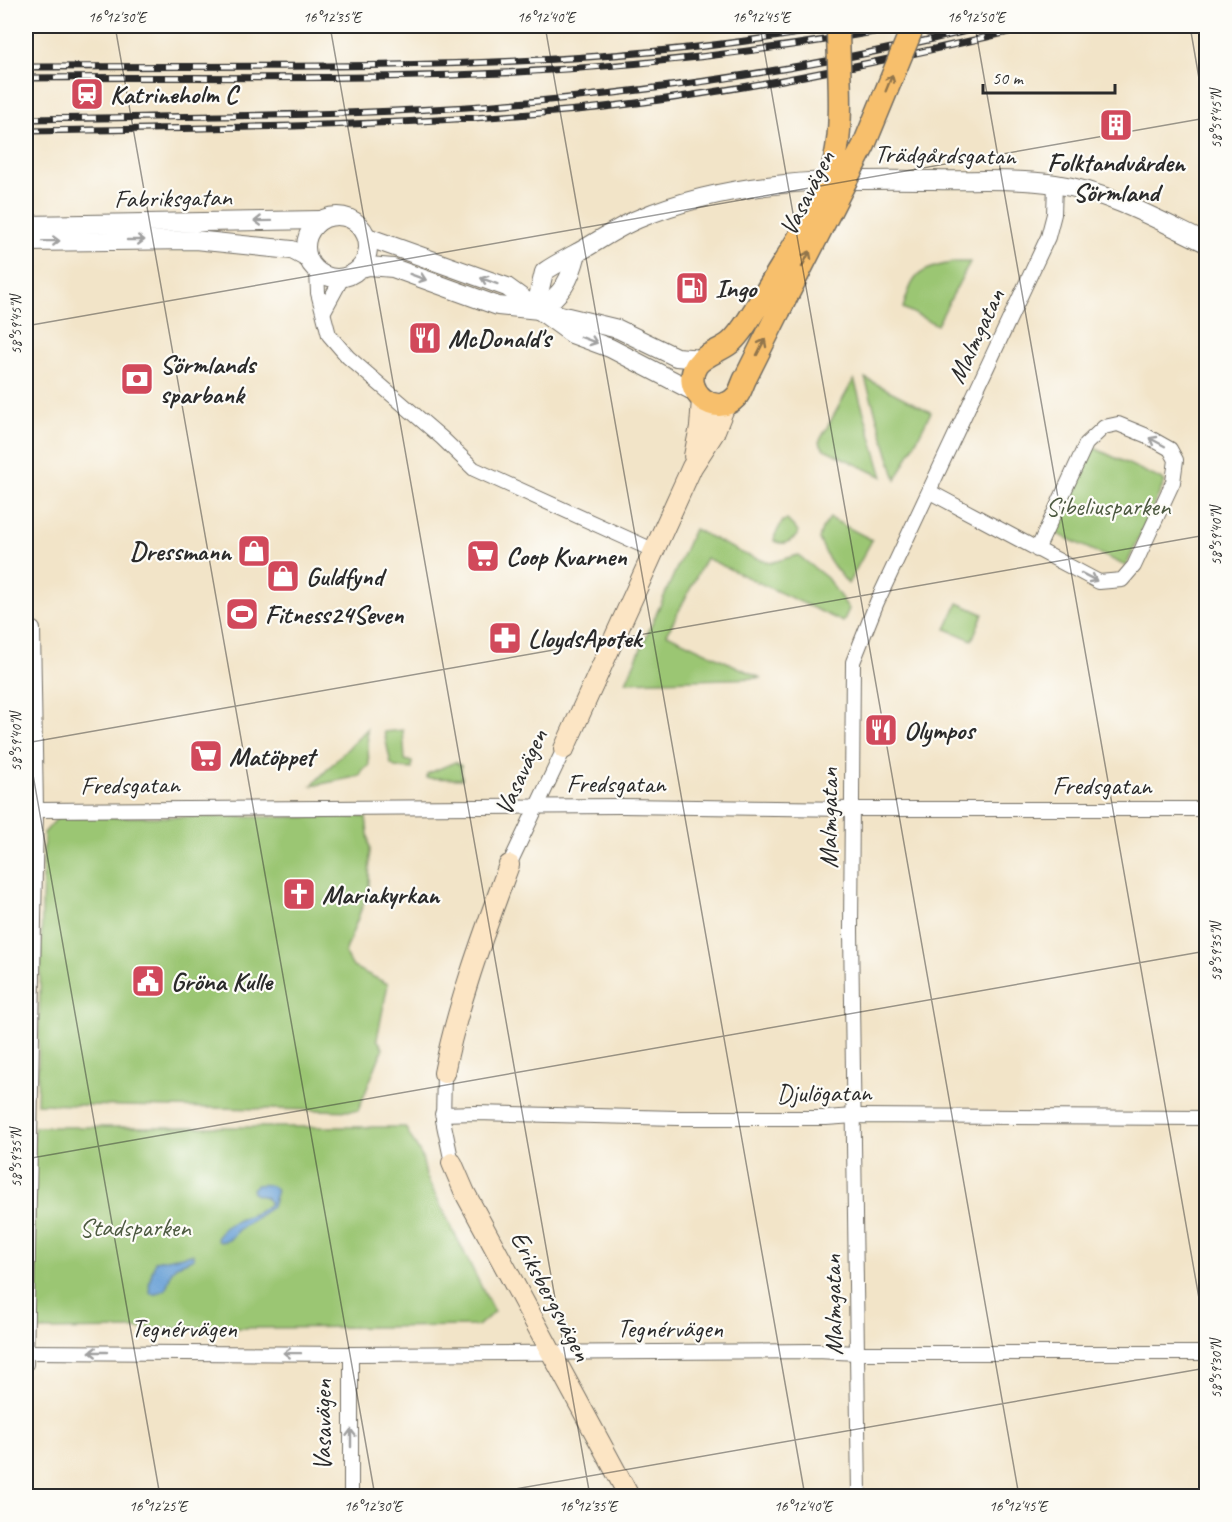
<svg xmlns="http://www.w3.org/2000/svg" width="1232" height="1522" viewBox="0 0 1232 1522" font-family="Caveat,sans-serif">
  <rect width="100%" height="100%" fill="#fdfcf7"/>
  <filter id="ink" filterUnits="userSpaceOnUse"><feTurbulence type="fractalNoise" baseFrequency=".0167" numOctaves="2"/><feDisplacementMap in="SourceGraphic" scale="12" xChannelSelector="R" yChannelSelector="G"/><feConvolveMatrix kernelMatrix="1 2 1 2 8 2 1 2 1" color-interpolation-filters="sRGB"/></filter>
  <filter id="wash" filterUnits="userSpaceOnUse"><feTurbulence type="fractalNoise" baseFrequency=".008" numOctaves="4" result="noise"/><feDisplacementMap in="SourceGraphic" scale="24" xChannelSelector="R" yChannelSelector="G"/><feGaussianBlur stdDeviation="1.35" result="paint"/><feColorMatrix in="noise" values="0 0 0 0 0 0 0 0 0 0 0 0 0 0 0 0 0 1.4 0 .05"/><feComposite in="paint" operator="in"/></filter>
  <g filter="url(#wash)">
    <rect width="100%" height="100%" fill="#f2e4c8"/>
    <g fill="#9bc673" stroke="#63784f" stroke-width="1.5">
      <path d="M955,262H970L937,325L903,308C914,271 919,270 955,262Z"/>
      <polygon points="865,378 931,412 896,480"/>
      <polygon points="854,379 883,477 824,449 819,442"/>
      <polygon points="1090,446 1165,481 1126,566 1051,531"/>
      <polygon points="830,518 872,540 848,584 829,560 819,539 822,529"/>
      <path d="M787,520L798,531V535C789,542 785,546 774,541L775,535L783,521Z"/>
      <polygon points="694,529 744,554 770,563 798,555 827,578 849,609 843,622 706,558 667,634 761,678 626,682"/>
      <polygon points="958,603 983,614 972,640 946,629"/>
      <polygon points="367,729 369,766 363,769 360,776 311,786"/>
      <polygon points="403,730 405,760 412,762 412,769 395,767 391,764 384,732"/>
      <polygon points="455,762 461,766 462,779 427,778 427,774"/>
      <polygon points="58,817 366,817 370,849 369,888 345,953 353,967 388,984 377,1039 383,1048 358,1111 37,1104 44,833"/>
      <polygon points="34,1127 405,1127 422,1157 426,1176 494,1312 478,1326 33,1330"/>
    </g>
    <g fill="#669fd5" stroke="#486580" stroke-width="1.5">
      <path d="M256,1185C264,1184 271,1184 277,1190L272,1207L238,1230L229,1240L220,1242L217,1240C221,1218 257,1219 270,1203L266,1197L256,1195L253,1193L252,1189Z"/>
      <path d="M193,1254L194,1258L176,1266L171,1273L166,1289L156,1294H151C146,1284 153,1272 155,1261Z"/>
    </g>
  </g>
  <g filter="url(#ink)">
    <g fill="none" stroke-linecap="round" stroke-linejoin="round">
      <g stroke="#716c62" stroke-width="16">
        <g id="minor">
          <polyline points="317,271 318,293 329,335 348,357 442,438 474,469 655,551"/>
          <polyline points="324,311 342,278"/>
          <polyline points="930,492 1099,582 1122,580 1134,566 1173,482 1176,460 1170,449 1145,435 1118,424 1104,427 1086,444 1037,550"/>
          <polyline points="26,812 36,810 621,806 853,809 1206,809"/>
          <polyline points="509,865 564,749"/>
          <polyline points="444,1073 443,1120 452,1163"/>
          <polyline points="442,1114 475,1113 678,1118 826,1118 854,1116 1206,1118"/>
          <polyline points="26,1352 351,1354 817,1351 857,1353 1206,1353"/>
          <polyline points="26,1364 36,810 33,629"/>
          <polyline points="351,1496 351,1354"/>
          <polyline points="859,1496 851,931 853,662 877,602 1048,237 1054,214 1055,184"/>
        </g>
      </g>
      <g stroke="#716c62" stroke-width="20">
        <g id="tertiary">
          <circle cx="337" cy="247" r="31"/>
          <polyline points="26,225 321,220"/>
          <polyline points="367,237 507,287 572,334 610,348 695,392"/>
          <polyline points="26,242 195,240 292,250 307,258"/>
          <polyline points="361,268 369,266 393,268 498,306 539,310 618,329 676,357 703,359"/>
          <path d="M539,310V293L544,272C554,265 564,260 575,254C596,243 616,228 638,219C731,179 833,179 933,180C973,181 1015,178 1055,184C1109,192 1158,220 1206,243"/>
          <path d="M539,310C563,293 570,281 577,253"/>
        </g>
      </g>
      <g stroke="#716c62" stroke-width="22">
        <g id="secondary">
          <polyline points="694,456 700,427 702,399"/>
          <polyline points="564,749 692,467 714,433 726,403"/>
          <path d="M444,1073C458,1002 484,933 509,865"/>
          <polyline points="452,1163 465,1193 629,1496"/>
        </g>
      </g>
      <g stroke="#716c62" stroke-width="25">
        <path id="primary" d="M760,302C751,315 742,333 730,343C720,351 703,355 696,366C681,391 716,419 736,397C741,392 742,384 746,377C757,355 768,333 779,311"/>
      </g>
      <use href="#minor" stroke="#fff" stroke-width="14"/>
      <use href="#tertiary" stroke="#fff" stroke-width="18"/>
      <use href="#secondary" stroke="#fce5c4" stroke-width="20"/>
      <use href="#primary" stroke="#f7bf6c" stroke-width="22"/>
      <g stroke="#2b2b2b" stroke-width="7">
        <g id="rail">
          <path d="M26,67C296,64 571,76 839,26"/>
          <path d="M26,78C184,76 343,81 502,73C638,66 773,51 907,26"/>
          <path d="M26,119C186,116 347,117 506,104C668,90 829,66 986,26"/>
          <path d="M26,131C209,128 394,127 577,110C731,94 883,62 1034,26"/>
        </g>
      </g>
      <use href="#rail" stroke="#fdfcf7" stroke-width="4.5" stroke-dasharray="14" stroke-linecap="butt"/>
      <g stroke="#716c62" stroke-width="25" stroke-linecap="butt">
        <g id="primary-bridge">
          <path d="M760,302C784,260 823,206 835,159C844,120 838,66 838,26"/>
          <polyline points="779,311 864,145 913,26"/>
        </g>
      </g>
      <use href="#primary-bridge" stroke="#f7bf6c" stroke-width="22"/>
    </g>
    <defs><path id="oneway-shaft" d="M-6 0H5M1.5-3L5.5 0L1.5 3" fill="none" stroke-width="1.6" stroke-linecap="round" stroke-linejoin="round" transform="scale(1.5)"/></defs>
    <g stroke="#91754c">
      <use href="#oneway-shaft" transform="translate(889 83) rotate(-68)"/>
      <use href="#oneway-shaft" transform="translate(806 259) rotate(-63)"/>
      <use href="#oneway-shaft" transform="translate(761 347) rotate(-63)"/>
    </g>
    <g stroke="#a0a0a0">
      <use href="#oneway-shaft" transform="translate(263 221) rotate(179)"/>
      <use href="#oneway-shaft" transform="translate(136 240)"/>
      <use href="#oneway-shaft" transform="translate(51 241) rotate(-1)"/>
      <use href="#oneway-shaft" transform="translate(418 277) rotate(20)"/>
      <use href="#oneway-shaft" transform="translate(489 281) rotate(-160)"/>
      <use href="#oneway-shaft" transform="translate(589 340) rotate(21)"/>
      <use href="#oneway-shaft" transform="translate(1157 442) rotate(-152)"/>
      <use href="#oneway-shaft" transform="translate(1089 577) rotate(27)"/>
      <use href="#oneway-shaft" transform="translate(98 1352) rotate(180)"/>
      <use href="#oneway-shaft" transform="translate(292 1353) rotate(-179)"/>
      <use href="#oneway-shaft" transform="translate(351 1438) rotate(-90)"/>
    </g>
  </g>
  <path fill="none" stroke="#2b2b2b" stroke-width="1.5" stroke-opacity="0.45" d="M115,26L375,1496M330,26L590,1496M545,26L805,1496M760,26L1019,1496M975,26L1206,1338M1190,26L1206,119M26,326L1206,118M26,735L160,1496M26,743L1206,535M26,1159L1206,951M475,1496L1206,1368"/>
  <defs>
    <g id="station-square" transform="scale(1.725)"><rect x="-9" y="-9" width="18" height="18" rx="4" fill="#d1495b" stroke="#fdfcf7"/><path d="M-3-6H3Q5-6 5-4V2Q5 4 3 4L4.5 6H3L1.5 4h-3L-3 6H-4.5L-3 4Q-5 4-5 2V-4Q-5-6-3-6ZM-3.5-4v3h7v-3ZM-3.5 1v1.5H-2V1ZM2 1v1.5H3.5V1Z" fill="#fff"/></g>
    <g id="building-square" transform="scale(1.725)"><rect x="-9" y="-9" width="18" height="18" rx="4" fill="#d1495b" stroke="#fdfcf7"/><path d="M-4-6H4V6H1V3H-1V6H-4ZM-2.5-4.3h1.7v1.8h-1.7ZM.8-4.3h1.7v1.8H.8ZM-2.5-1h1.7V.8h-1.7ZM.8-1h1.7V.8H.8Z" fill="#fff"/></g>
    <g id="fuel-square" transform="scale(1.725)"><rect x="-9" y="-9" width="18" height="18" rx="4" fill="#d1495b" stroke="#fdfcf7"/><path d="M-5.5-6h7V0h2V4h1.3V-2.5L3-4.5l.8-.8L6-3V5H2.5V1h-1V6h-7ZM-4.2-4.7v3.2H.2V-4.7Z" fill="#fff"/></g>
    <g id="restaurant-square" transform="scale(1.725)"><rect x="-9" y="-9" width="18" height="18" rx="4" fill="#d1495b" stroke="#fdfcf7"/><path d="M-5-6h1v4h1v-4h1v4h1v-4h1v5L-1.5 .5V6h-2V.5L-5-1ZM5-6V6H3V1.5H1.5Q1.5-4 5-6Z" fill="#fff"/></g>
    <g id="bank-square" transform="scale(1.725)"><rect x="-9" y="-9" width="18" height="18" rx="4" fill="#d1495b" stroke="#fdfcf7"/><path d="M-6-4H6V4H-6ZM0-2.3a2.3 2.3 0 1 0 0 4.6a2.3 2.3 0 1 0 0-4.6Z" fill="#fff"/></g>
    <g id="shop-square" transform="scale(1.725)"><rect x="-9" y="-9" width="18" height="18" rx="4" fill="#d1495b" stroke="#fdfcf7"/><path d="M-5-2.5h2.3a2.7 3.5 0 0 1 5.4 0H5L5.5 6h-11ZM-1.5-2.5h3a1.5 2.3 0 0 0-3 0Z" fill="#fff"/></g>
    <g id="supermarket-square" transform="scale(1.725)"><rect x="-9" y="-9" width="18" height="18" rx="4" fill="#d1495b" stroke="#fdfcf7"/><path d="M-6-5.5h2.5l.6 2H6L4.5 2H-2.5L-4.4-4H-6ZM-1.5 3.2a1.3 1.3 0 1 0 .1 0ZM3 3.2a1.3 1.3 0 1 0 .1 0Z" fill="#fff"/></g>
    <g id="stadium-square" transform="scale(1.725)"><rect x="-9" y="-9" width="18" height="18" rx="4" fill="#d1495b" stroke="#fdfcf7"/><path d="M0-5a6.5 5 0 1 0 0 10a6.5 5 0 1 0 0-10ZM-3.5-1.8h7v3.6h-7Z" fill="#fff"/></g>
    <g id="pharmacy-square" transform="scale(1.725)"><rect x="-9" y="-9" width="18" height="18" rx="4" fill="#d1495b" stroke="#fdfcf7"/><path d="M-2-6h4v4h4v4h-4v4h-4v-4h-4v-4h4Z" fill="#fff"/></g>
    <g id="church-square" transform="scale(1.725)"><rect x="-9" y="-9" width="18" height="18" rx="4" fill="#d1495b" stroke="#fdfcf7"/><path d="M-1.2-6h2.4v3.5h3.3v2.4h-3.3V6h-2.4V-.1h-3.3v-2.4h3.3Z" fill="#fff"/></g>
    <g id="civic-square" transform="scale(1.725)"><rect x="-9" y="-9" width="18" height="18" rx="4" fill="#d1495b" stroke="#fdfcf7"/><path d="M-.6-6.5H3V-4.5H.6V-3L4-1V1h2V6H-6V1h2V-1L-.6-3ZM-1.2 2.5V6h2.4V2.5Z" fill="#fff"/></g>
  </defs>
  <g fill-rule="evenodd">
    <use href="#station-square" x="87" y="94"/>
    <use href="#building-square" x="1116" y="125"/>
    <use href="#fuel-square" x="692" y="288"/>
    <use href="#restaurant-square" x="425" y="338"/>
    <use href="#bank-square" x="137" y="379"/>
    <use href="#shop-square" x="254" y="551"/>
    <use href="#supermarket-square" x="483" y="556"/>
    <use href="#shop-square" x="283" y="576"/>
    <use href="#stadium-square" x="242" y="614"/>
    <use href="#pharmacy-square" x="505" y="638"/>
    <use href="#restaurant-square" x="881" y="730"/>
    <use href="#supermarket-square" x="206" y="756"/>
    <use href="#church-square" x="299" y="894"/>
    <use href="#civic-square" x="148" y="981"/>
  </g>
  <g text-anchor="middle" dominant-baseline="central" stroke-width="4.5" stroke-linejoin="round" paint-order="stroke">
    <g font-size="26" font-weight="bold" fill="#2b2b2b" stroke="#fdfcf7" text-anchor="start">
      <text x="110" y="94">Katrineholm C</text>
      <text x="1116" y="162" text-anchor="middle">Folktandvården<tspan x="1116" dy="30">Sörmland</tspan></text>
      <text x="715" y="288">Ingo</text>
      <text x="448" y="338">McDonald's</text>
      <text x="160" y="364">Sörmlands<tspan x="160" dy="30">sparbank</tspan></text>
      <text x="231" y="551" text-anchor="end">Dressmann</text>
      <text x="506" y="556">Coop Kvarnen</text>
      <text x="306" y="576">Guldfynd</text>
      <text x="265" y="614">Fitness24Seven</text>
      <text x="528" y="638">LloydsApotek</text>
      <text x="904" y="730">Olympos</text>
      <text x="229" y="756">Matöppet</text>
      <text x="322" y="894">Mariakyrkan</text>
      <text x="171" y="981">Gröna Kulle</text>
    </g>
    <g font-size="26" fill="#2b2b2b" stroke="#fdfcf7">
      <text transform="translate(945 155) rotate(1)">Trädgårdsgatan</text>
      <text transform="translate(807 193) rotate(-63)">Vasavägen</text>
      <text transform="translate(173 198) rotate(-1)">Fabriksgatan</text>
      <text transform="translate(976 336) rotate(-65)">Malmgatan</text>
      <text transform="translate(521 772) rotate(-65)">Vasavägen</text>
      <text x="616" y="783">Fredsgatan</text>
      <text transform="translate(130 785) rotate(-1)">Fredsgatan</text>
      <text x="1102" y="785">Fredsgatan</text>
      <text transform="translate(828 818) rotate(-90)">Malmgatan</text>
      <text transform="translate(824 1093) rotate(-1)">Djulögatan</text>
      <text transform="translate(551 1296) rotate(62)">Eriksbergsvägen</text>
      <text transform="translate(833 1305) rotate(-91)">Malmgatan</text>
      <text x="184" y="1328">Tegnérvägen</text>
      <text x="670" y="1328">Tegnérvägen</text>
      <text transform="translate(322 1425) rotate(-90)">Vasavägen</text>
    </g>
    <g font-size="26" fill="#4d5a41" stroke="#fdfcf7">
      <text x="1108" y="506">Sibeliusparken</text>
      <text x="135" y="1227">Stadsparken</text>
    </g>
  </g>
  <rect width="1232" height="1522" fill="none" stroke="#fdfcf7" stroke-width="66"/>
  <path d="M983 84v9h132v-9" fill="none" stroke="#2b2b2b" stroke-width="3"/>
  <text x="992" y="84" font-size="18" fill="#2b2b2b" stroke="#fdfcf7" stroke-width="4.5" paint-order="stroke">50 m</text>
  <rect x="33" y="33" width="1166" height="1456" fill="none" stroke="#2b2b2b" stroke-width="2"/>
  <g font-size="15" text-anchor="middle" fill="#2b2b2b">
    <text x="117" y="22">16°12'30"E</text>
    <text x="332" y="22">16°12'35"E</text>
    <text x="546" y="22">16°12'40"E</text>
    <text x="761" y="22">16°12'45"E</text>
    <text x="976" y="22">16°12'50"E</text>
    <text transform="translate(1216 119) rotate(-90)" y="5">58°59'45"N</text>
    <text transform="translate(16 325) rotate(-90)" y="5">58°59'45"N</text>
    <text transform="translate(1216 536) rotate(-90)" y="5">58°59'40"N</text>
    <text transform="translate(16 742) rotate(-90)" y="5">58°59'40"N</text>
    <text transform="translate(1216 952) rotate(-90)" y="5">58°59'35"N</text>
    <text transform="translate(16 1158) rotate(-90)" y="5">58°59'35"N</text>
    <text transform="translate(1216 1369) rotate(-90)" y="5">58°59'30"N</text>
    <text x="158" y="1511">16°12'25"E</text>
    <text x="373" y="1511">16°12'30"E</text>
    <text x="588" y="1511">16°12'35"E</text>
    <text x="803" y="1511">16°12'40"E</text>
    <text x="1018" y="1511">16°12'45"E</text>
  </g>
</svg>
